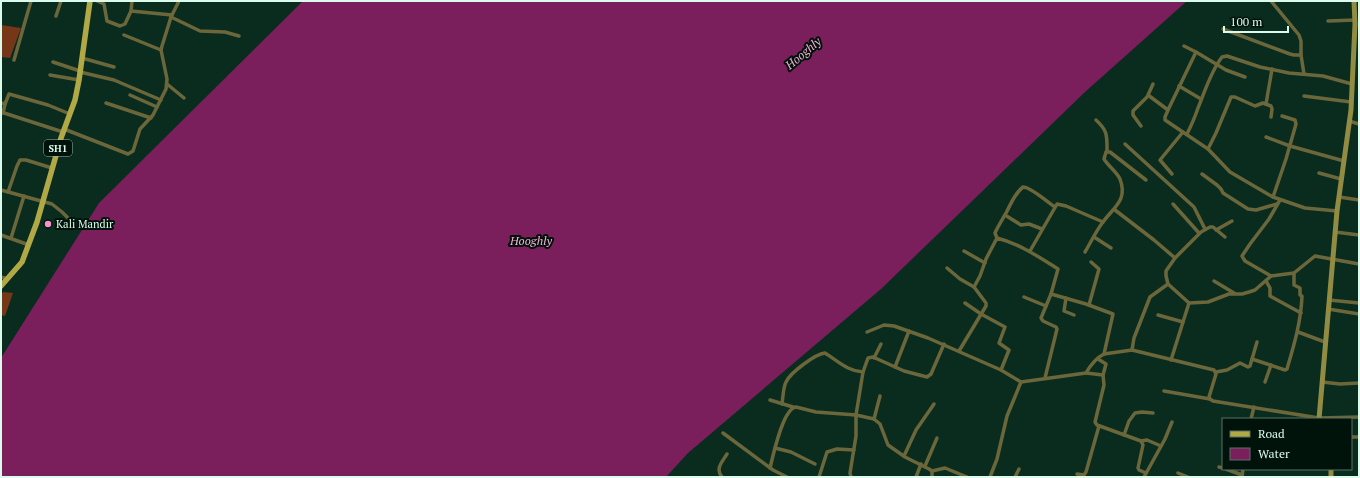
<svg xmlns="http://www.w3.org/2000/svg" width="1360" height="478" viewBox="0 0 1360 478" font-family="'PT Serif',serif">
  <rect width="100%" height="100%" fill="#092c1f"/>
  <g fill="#763718">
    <polygon points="1,25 21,28 10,58 1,57"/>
    <polygon points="3,292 13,293 5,316 1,315 1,295"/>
  </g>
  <polygon fill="#7b1e5c" points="303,1 1187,1 1085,92 881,289 688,453 666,477 1,477 1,358 99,203"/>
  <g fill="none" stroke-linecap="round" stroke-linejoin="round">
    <g stroke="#6b673b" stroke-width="3.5">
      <polyline points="97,1 104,4 107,21 120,26 125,24 131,11 172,15"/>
      <polyline points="1271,1 1299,35 1301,41 1301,55 1304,74"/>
      <polyline points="131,11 132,1"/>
      <polyline points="56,16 61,1"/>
      <polyline points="171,17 200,31 225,32 239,36"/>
      <polyline points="1328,21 1355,20"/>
      <polyline points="1223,29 1290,54 1294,55 1301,55"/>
      <polyline points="124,35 161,50"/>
      <polyline points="1184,46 1196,52"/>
      <polyline points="82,58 114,67"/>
      <polyline points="14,60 31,1"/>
      <polyline points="53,62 80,71"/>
      <polyline points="80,72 114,80 161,100"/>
      <polyline points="50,75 79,80"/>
      <polyline points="167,84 184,98"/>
      <polyline points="1153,84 1148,95 1168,110 1165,117 1165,120 1208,149 1230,172 1273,197 1305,208 1337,211"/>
      <polyline points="1179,86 1201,99"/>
      <polyline points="130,95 157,107"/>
      <polyline points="1304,96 1351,102"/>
      <polyline points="1,103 5,104 3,113"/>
      <polyline points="106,103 151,118"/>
      <polyline points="5,104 9,94 48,105 70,114"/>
      <polyline points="1266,104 1272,69"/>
      <polyline points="1168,110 1196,52 1226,70 1245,77"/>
      <polyline points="1,112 63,132"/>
      <path d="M1096,120C1108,131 1107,136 1107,152"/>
      <polyline points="1349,121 1359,124"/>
      <polyline points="1141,126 1133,115 1133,111 1148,96"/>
      <polyline points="64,129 128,154 133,151 140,129 153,115 166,89 167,79 161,50 162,46 171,17 179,1"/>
      <path d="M1187,134C1191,126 1195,117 1198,108C1205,91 1211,71 1222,57L1227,56L1260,67L1289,73L1323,76L1352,84"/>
      <polyline points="1266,137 1290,146 1344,161"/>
      <polyline points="1125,144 1194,207 1205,229"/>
      <polyline points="1208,149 1216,133 1231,97 1235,97 1255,106 1263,103 1271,106 1272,109 1271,117"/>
      <polyline points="1319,173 1341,179"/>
      <polyline points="1172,174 1160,160 1183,132"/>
      <polyline points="1202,174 1217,185 1221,189 1223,193 1248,209 1256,210 1277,204"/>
      <polyline points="1,190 52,204 62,212 73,223"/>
      <polyline points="8,192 17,166 20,160 26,160 52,168"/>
      <polyline points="1273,197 1286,159 1296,124 1295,120 1282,116"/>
      <polyline points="1339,197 1359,200"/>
      <polyline points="1280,200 1269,219 1250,244 1242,256 1245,261 1271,276 1294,273 1315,256 1359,264"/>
      <polyline points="1173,204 1199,233"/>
      <polyline points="1115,210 1154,240 1175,258"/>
      <polyline points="1005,215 1021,225 1029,224 1042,229"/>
      <polyline points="1216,230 1232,221"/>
      <polyline points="1335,232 1359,235"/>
      <polyline points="1,235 29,245"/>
      <polyline points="1094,237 1111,248"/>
      <polyline points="1225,237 1213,227 1210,227 1201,232 1175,258 1166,271 1166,276 1168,284 1189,303 1208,302 1229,294 1242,294 1249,292 1255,290 1271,276"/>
      <polyline points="11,238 24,196"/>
      <path d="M997,238L995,233C998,226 1002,220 1006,213C1011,204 1014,194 1023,187C1031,187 1047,202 1055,207"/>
      <polyline points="964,251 985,263"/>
      <polyline points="1030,251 1057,204 1066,206 1103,222"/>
      <path d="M1085,252C1091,242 1096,231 1103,222C1114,207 1128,200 1120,179C1116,171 1109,167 1104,159L1106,152H1110L1146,180"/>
      <polyline points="947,268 960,279 974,287 986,303 986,306 959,351"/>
      <polyline points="1,277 8,279"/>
      <polyline points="1214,281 1234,293"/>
      <polyline points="1266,281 1270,288 1270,296 1301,313"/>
      <path d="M974,287L980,276L986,259L997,238C1020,244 1039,257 1058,269L1051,294L1041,318L1043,321L1056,327L1057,329L1045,378"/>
      <polyline points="1051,294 1086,304 1113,314 1104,354"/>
      <polyline points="1024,297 1046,306"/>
      <polyline points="1066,298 1064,311 1074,315"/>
      <polyline points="1329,300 1359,303"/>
      <path d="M965,303L981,314L1005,327L999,343L1009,350L1001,370L1021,382L1086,373C1090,366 1096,358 1104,354L1132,350L1214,370L1216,374L1209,397L1210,399L1213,401L1319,418L1359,417"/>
      <polyline points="1089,305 1099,269 1091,262"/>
      <polyline points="1328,309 1359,314"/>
      <polyline points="1158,315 1183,322"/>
      <polyline points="867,332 884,325 894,326 928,338 1001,370"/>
      <polyline points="1298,332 1325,342"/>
      <polyline points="1132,350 1134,338 1150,297 1168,284"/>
      <polyline points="874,358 881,344"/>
      <polyline points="1098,359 1106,364 1103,375"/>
      <path d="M1252,359L1285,370L1287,369C1294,345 1301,322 1302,296L1300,295V288L1294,285V273"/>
      <polyline points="1171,360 1189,303"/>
      <polyline points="895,367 909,331"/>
      <polyline points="1216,372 1227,370 1240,363 1248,367 1250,366 1257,342"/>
      <polyline points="1086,373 1103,375 1104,385 1095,422 1097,425 1141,441 1143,445 1138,468 1139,470 1146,473"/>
      <polyline points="1265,382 1271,365"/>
      <polyline points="1322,382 1340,384 1359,383"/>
      <polyline points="1164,391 1210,399"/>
      <polyline points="770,400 793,407"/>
      <path d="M782,404C783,398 783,388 786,382C790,373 815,354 825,353C838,361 847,371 863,372"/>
      <polyline points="874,419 880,396"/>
      <polyline points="1251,419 1254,407"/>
      <polyline points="723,433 773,470 787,477"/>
      <polyline points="1124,435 1129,421 1135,413 1142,412 1153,413"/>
      <polyline points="1351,437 1358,437"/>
      <polyline points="1141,441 1147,440 1161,446"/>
      <polyline points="775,448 791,452 815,464"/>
      <polyline points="904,456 916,430 934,404"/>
      <polyline points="925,466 937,438"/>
      <polyline points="1219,467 1223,468"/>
      <path d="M770,468C773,456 783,408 796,407L816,412L856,415L874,419L880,424L888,445L905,457L929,469L932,471V477"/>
      <polyline points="1226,469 1242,475"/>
      <polyline points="932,471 945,468 967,477"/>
      <polyline points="1178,473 1188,477"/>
      <polyline points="1077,474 1084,475 1086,472 1099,426"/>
      <path d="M722,477C715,469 722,462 727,454"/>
      <polyline points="819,477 827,452 837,449 854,450"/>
      <polyline points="851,477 850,473 856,436 856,415 863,372 868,358 873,357 904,371 927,377 931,374 944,344"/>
      <polyline points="916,477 921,464"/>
      <polyline points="990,477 997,459 1007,416 1021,382"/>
      <polyline points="1015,477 1019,469"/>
      <polyline points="1144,477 1165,439 1172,422"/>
      <polyline points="1242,477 1243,469"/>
    </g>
    <g stroke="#928c42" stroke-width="5">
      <polyline points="1319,419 1337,211 1351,110 1355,24 1354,1"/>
      <polyline points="1331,469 1331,477"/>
    </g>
    <polyline stroke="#b1a945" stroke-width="5.5" points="1,286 22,262 37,222 61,138 75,100 79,80 90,1"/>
  </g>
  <circle fill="#f790cd" stroke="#00130a" stroke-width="1.5" cx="48" cy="224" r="4"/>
  <g text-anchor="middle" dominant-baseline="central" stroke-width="4" stroke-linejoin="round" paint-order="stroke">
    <rect fill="#00130a" stroke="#99b5a8" stroke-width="1" x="44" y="140" width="28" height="16" rx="3"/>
    <g font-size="10" font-weight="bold" fill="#dbfbec">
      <text x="58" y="148">SH1</text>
    </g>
    <g font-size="11" fill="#dbfbec" stroke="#00130a" text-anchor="start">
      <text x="56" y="224">Kali Mandir</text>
    </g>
    <g font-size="12" font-style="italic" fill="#f9aed9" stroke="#00130a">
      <text transform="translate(803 53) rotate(-40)">Hooghly</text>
      <text x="531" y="240">Hooghly</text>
    </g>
  </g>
  <rect width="1360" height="478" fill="none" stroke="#dbfbec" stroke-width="4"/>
  <rect x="1222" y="418" width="130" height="52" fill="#00130a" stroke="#587064"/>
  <rect x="1230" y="431" width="20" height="6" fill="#b1a945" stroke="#587064"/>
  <text x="1258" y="438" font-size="12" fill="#dbfbec">Road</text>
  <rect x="1230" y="448" width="20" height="12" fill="#7b1e5c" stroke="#587064"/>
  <text x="1258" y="458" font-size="12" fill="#dbfbec">Water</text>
  <path d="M1224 26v6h64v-6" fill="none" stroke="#dbfbec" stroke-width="2"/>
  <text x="1230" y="26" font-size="12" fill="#dbfbec" stroke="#00130a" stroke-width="3" paint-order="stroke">100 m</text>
</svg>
